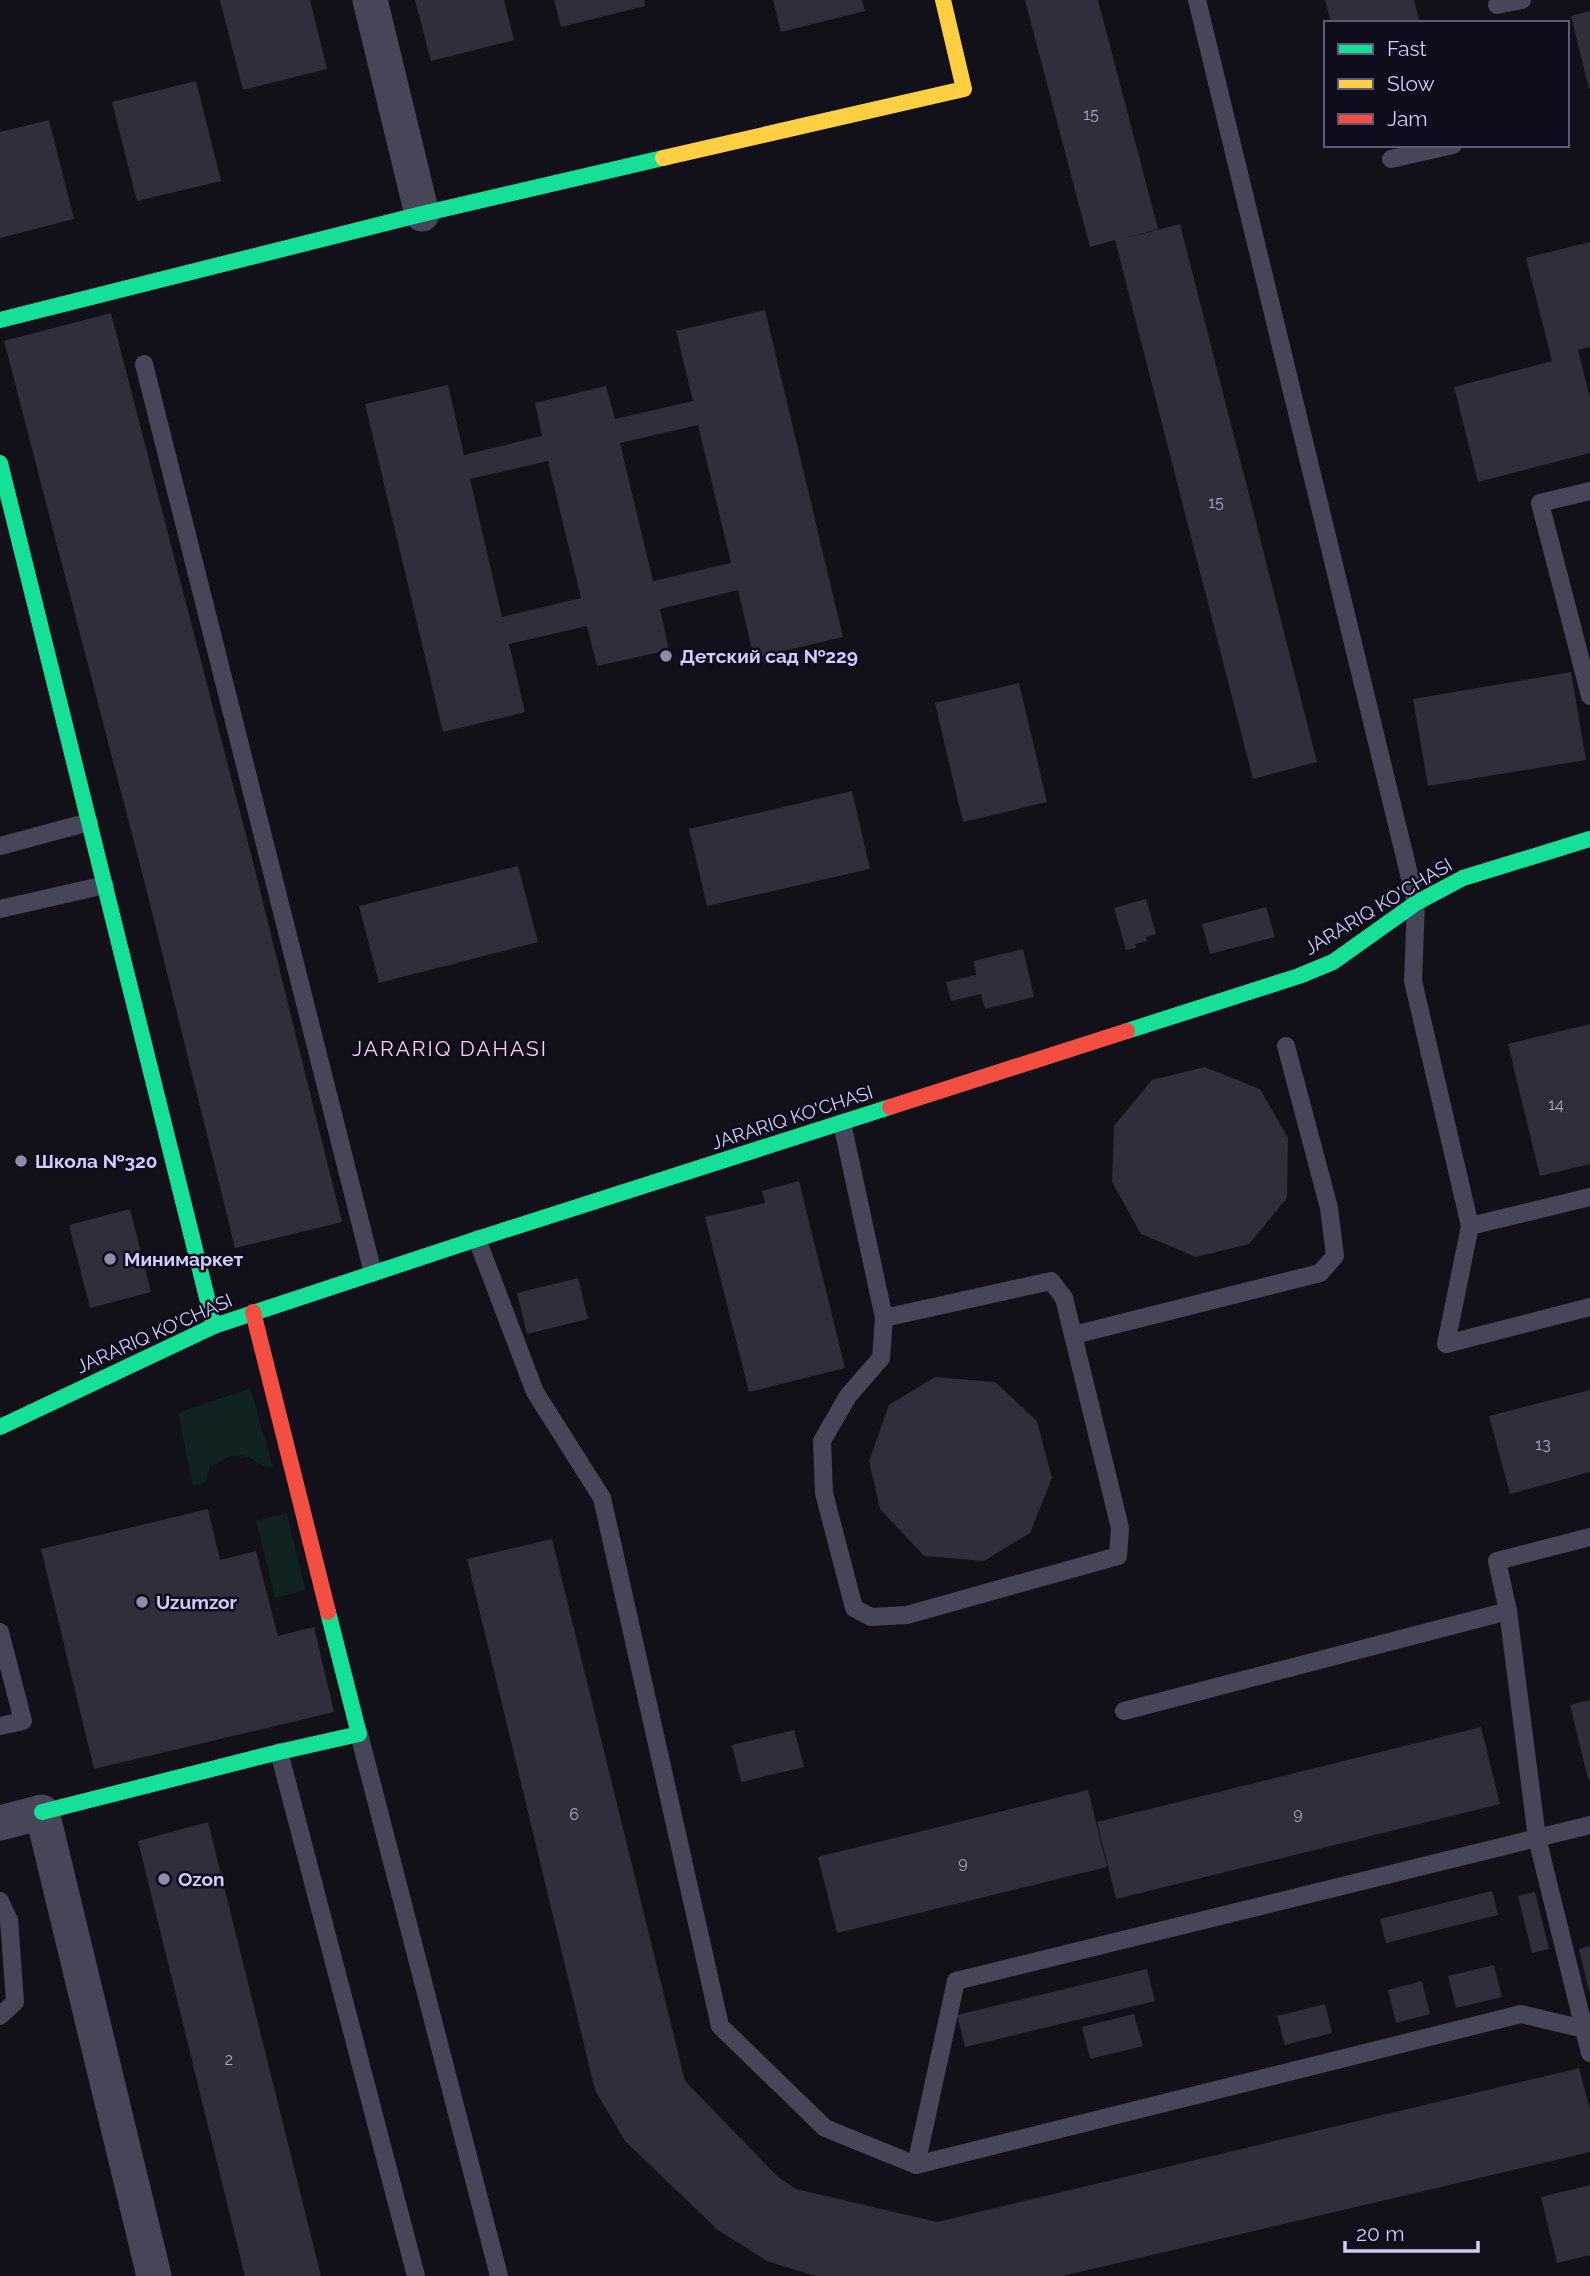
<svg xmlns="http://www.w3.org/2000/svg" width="1590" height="2276" viewBox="0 0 1590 2276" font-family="Raleway,sans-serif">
  <rect width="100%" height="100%" fill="#121018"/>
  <g fill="#122">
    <path d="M250,1388L273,1467C259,1467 258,1461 247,1457C233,1452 222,1460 210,1467L206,1482L193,1486L178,1413Z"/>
    <polygon points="287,1513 305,1590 275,1598 256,1521"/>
  </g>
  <g fill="#302e3b" fill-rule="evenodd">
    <polygon points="220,0 310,0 327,69 243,90"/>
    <polygon points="415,0 504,0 514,40 431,61"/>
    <polygon points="554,0 644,0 645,6 561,27"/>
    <polygon points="773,0 862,0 865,11 781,32"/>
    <polygon points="1025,0 1098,0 1158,229 1119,240 1180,224 1317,762 1253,779 1115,240 1090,247"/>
    <polygon points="1325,0 1414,0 1420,23 1331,23"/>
    <polygon points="1590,11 1590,88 1589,89 1571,16"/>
    <polygon points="196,81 221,181 137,201 112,102"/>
    <polygon points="49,120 74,219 0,238 0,132"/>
    <polygon points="1590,242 1590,347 1578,350 1590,398 1590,453 1478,482 1454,387 1552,361 1526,258"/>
    <path d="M765,310L843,637L754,658L738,590L660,609L669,650L597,666L587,626L509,644L525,712L443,732L365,404L448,385L464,455L542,436L535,403L606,386L615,419L693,401L676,331ZM698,425L731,563L653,581L620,443ZM548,461L581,598L502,617L470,479Z"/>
    <polygon points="111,313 254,866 342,1222 235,1248 147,892 4,341"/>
    <polygon points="1571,672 1586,760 1428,786 1413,699"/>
    <polygon points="1019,683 1047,802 963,822 935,703"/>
    <polygon points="852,791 870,869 707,906 689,829"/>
    <polygon points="518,866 538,942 379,983 359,906"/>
    <polygon points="1146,899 1156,934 1146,937 1147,941 1135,944 1136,948 1126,950 1114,908"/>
    <polygon points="1266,907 1275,937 1210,954 1202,924"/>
    <polygon points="1023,949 1034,997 985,1009 981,994 951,1001 946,982 976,975 974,961"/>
    <polygon points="1590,1024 1590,1164 1540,1176 1508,1044"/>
    <polygon points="1205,1067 1260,1089 1288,1138 1287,1198 1249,1244 1196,1257 1141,1234 1112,1182 1114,1126 1152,1080"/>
    <polygon points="799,1181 845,1368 749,1392 705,1217 765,1203 762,1191"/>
    <polygon points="130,1209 151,1292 90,1308 69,1225"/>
    <polygon points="578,1278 588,1319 527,1334 517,1293"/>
    <polygon points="935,1377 995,1382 1037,1421 1052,1478 1030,1533 984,1561 924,1556 880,1509 869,1461 889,1405"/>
    <polygon points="1590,1390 1590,1472 1510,1494 1489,1416"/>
    <polygon points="208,1509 220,1560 256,1551 278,1636 314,1627 334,1712 94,1769 41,1549"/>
    <polygon points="552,1539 685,2081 778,2177 796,2189 937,2222 1579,2068 1590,2110 1590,2152 1063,2276 815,2276 767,2261 718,2230 625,2141 595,2090 467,1559"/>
    <polygon points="1590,1700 1590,1778 1588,1779 1570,1705"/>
    <polygon points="1481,1727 1500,1804 1116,1899 1097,1822"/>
    <polygon points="794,1730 804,1767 741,1782 732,1745"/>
    <polygon points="1088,1790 1107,1867 837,1933 818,1857"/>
    <polygon points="208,1822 321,2276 245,2276 138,1841"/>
    <polygon points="1492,1891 1498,1915 1386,1943 1380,1919"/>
    <polygon points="1535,1892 1549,1949 1532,1953 1518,1896"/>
    <polygon points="1590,1946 1590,1991 1589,1991 1579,1949"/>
    <polygon points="1494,1965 1502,1997 1456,2008 1448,1976"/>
    <polygon points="1147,1969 1155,2001 965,2047 957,2015"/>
    <polygon points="1422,1981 1430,2014 1396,2023 1388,1990"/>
    <polygon points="1325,2004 1332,2033 1285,2045 1277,2016"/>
    <polygon points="1134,2014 1143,2046 1090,2059 1082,2027"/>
    <polygon points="1590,2185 1590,2255 1557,2263 1541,2197"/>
  </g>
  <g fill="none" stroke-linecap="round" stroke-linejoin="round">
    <g stroke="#464658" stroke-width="18">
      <polyline points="1197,0 1416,903 1413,981 1470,1226 1446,1344 1590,1307"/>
      <polyline points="1497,5 1522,0"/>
      <polyline points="1391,159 1453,145"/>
      <polyline points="144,364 373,1273"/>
      <polyline points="1590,491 1540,503 1590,696"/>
      <polyline points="0,846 89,822"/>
      <polyline points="0,909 105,885"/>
      <polyline points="842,1123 884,1318 881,1358 848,1396 822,1441 824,1493 854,1608 871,1617 907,1615 1118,1556 1120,1528 1064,1298 1051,1281 884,1318"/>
      <polyline points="1470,1226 1590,1197"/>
      <polyline points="477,1239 535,1392 602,1498 720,2026 825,2128 916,2165 1521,2014 1584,2029 1590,2028"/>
      <polyline points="1074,1335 1320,1273 1335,1256 1329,1208 1286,1046"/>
      <polyline points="1590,1537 1497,1561 1508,1611 1537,1838 1590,2053"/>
      <polyline points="0,1632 23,1721 0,1726"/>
      <polyline points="1124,1711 1508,1611"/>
      <polyline points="359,1734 499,2276"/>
      <polyline points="279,1752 416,2276"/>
      <polyline points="0,1901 9,1920 15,2002 0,2016"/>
      <polyline points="916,2165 956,1981 1590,1825"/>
    </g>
    <g stroke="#464658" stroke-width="35">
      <polyline points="370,0 422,214"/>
      <polyline points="0,1823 42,1812 154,2276"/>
    </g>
    <g stroke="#16e098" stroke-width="16">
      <polyline points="0,320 422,214 663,158"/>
      <polyline points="0,463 214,1326"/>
      <polyline points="1127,1031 1299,976 1333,962 1416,903 1463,878 1590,839"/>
      <polyline points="0,1427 214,1326 477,1239 890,1107"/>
      <polyline points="42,1812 279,1752 359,1734 328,1612"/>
    </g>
    <polyline stroke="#ffcf43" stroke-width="16" points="663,158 964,89 943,0"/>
    <g stroke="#f24e42" stroke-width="16">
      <polyline points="890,1107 1127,1031"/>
      <polyline points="253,1312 328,1612"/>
    </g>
  </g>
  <g fill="#8e8bab" stroke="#0f0d1c" stroke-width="2.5">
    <circle cx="666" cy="656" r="7"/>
    <circle cx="21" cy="1161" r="7"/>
    <circle cx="110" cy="1259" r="7"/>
    <circle cx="142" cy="1602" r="7"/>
    <circle cx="164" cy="1879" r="7"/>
  </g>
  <g text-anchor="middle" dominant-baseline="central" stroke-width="5" stroke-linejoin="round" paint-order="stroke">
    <g font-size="16" fill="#a8a5ca">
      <text x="1091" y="114">15</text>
      <text x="1216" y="502">15</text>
      <text x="1556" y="1104">14</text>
      <text x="1543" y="1444">13</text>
      <text x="1298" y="1813">9</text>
      <text x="574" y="1814">6</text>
      <text x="963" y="1862">9</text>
      <text x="229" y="2059">2</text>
    </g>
    <g font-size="19" font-weight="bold" fill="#d0cdfa" stroke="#0f0d1c" text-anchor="start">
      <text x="680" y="656">Детский сад №229</text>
      <text x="35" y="1161">Школа №320</text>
      <text x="124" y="1259">Минимаркет</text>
      <text x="156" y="1602">Uzumzor</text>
      <text x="178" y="1879">Ozon</text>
    </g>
    <g font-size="19" fill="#d0cdfa" stroke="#0f0d1c">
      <text transform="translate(1378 906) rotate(-31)">JARARIQ KO'CHASI</text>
      <text transform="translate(792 1117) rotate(-18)">JARARIQ KO'CHASI</text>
      <text transform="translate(154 1333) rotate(-24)">JARARIQ KO'CHASI</text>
    </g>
    <g font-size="21" letter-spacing="2" fill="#faceec" stroke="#0f0d1c">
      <text x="450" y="1048">JARARIQ DAHASI</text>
    </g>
  </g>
  <rect x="1324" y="21" width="245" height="126" fill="#0f0d1c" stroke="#5c5a75" stroke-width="2"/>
  <rect x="1338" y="44" width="35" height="10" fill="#16e098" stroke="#5c5a75" stroke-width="2"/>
  <text x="1387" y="56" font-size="21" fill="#d0cdfa">Fast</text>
  <rect x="1338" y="79" width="35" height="10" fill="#ffcf43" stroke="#5c5a75" stroke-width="2"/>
  <text x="1387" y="91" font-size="21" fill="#d0cdfa">Slow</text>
  <rect x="1338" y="114" width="35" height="10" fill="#f24e42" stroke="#5c5a75" stroke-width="2"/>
  <text x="1387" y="126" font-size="21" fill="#d0cdfa">Jam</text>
  <path d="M1345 2241v10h133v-10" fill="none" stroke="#d0cdfa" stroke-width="3.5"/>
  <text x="1356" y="2241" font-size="21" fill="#d0cdfa" stroke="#0f0d1c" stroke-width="5" paint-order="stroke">20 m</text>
</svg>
